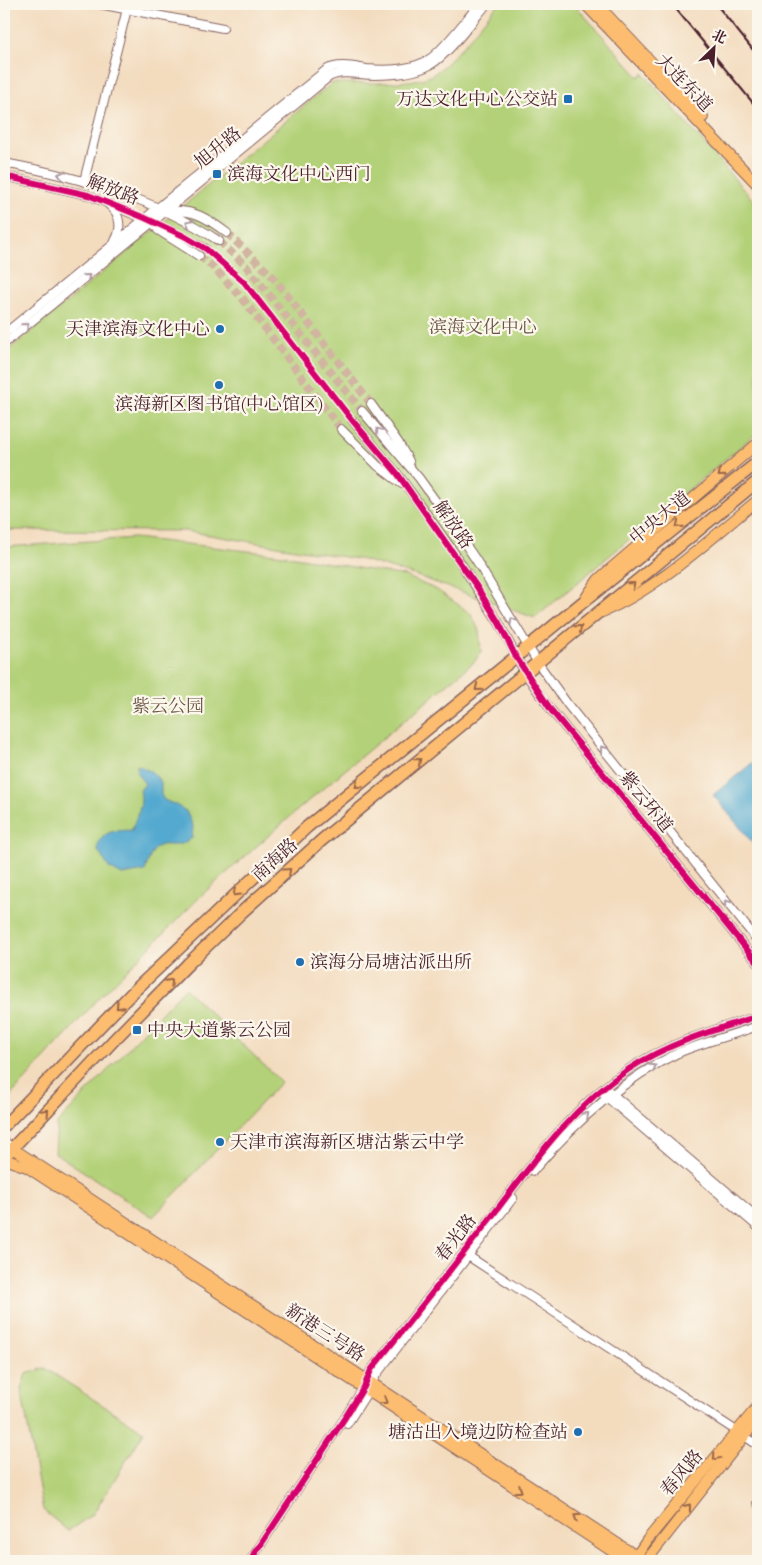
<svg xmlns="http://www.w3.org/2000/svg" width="762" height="1565" viewBox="0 0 762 1565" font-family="'IM FELL French Canon','Noto Serif SC',serif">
  <rect width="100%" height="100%" fill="#fbf7ec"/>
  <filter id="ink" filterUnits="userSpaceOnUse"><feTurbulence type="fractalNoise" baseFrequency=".02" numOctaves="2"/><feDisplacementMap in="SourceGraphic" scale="10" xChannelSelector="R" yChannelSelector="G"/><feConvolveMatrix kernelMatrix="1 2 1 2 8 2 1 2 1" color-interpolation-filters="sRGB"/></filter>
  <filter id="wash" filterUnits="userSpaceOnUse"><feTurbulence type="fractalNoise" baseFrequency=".0096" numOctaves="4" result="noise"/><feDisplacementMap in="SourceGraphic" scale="20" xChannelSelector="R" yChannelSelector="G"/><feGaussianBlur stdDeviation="1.12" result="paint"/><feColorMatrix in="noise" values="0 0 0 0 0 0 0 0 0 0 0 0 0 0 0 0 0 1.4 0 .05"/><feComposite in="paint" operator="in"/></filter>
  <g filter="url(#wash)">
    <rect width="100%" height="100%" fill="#f3dbbe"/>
    <g fill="#b3d178" stroke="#7e7852">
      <path d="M498,4H574L639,77L643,73L758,206V432L535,618L414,575L363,560L185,531L4,530V354L332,83C353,83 416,85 432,75C453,62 481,23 498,4Z"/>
      <polygon points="134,538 283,555 405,576 437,590 470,613 479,630 481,652 475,661 308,801 206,891 100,997 4,1103 4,547"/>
      <polygon points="185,988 281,1082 153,1217 55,1153 57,1124"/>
      <polygon points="45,1368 144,1432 93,1514 68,1531 43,1510 21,1389 26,1374"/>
    </g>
    <g fill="#52a9cf" stroke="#4e647d">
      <polygon points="758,758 758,837 752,842 713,795"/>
      <path d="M137,765L152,772L161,782V795L164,800L176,805L186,811L193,826L192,838C167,857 158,826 145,871L122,875L109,868L97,849C103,829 114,831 132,830C136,815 144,805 140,790L145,784L137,773Z"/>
    </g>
  </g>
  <g filter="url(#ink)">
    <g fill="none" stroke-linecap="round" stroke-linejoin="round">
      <g stroke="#d1b5a1" stroke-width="8" stroke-dasharray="8 4" stroke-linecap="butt">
        <polyline points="227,233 273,277 371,404"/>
        <polyline points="219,241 246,266 362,411"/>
        <polyline points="206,249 244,282 352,420"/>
        <polyline points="199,256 214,268 243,299 341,429"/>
      </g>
      <g stroke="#85615e" stroke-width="10">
        <g id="minor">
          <polyline points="99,4 223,28"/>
          <path d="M4,163C79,177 154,198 219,241"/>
          <polyline points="4,176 88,195 170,230 206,249"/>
          <polyline points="84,181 127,9"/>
          <path d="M109,205C121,214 122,229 115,241"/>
          <path d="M168,211C194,209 207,218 227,233"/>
          <polyline points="154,224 158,230 199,256"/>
          <path d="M4,334L326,70C338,63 354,67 367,69C386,71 415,70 431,58C446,47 466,19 480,4"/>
          <path d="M4,344L329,77C342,70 359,75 374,75C392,75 414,74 430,65C447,56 473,20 487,4"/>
          <polyline points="371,404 398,442 409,461"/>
          <polyline points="362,411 419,478 442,510 476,560 538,663 568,705 758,941"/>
          <polyline points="352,420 397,473 453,551 499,623 525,673 551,710 758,963"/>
          <polyline points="341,429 378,466 402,484"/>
          <polyline points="610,1092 758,1218"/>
          <polyline points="603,1094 758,1227"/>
          <polyline points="4,1141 12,1148"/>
          <path d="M533,1171C574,1123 621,1080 678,1053C704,1042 732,1035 758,1026"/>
          <polyline points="465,1254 758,1445"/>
          <polyline points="347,1424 368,1391 376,1375 513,1198"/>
          <polyline points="757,1503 758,1503"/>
          <path d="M250,1561L346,1416L364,1387L371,1370C410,1321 448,1273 486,1224C529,1168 570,1108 629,1069C668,1043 714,1030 758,1016"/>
        </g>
      </g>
      <g stroke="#85615e" stroke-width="12">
        <g id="major">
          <polyline points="585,4 758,185"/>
          <polyline points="597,4 703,117"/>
          <polyline points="585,599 598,580 609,570 758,443"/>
          <path d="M602,612C658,589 711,538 758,500"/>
          <polyline points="12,1148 644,1561"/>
          <polyline points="4,1159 27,1167 627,1561"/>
          <polyline points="633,1561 648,1539 758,1406"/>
          <polyline points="646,1561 758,1419"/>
        </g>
      </g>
      <g stroke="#85615e" stroke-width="14">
        <g id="highway">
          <polyline points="4,1126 131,994 307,827 583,602 758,462"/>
          <polyline points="4,1157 113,1041 188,964 242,912 322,840 758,481"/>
        </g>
      </g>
      <use href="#minor" stroke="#fff" stroke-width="8"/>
      <use href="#major" stroke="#fcbd6f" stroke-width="10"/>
      <use href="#highway" stroke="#fcbd6f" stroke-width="11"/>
      <g stroke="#4a1f2b" stroke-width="2">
        <polyline points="672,4 758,109"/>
        <polyline points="716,4 758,56"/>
      </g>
      <g stroke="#fbf7ec" stroke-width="9">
        <g id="cycleway">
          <polyline points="4,176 88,195 145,218 184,236 206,249 244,282 352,420 397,473 477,587 499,623 516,657 551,710 758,963"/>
          <path d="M250,1561L346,1416L364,1387L371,1370C410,1321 448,1273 486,1224C529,1168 570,1108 629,1069C668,1043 714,1030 758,1016"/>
        </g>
      </g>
      <use href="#cycleway" stroke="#d6006c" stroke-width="6"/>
    </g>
    <defs><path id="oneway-chevron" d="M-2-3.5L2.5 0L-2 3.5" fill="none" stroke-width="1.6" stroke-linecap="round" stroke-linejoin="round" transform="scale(1.25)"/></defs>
    <g stroke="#ae9aa0">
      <use href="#oneway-chevron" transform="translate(61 175) rotate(-166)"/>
      <use href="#oneway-chevron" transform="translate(189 223) rotate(-152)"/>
      <use href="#oneway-chevron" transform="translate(87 277) rotate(-39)"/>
      <use href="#oneway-chevron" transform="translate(26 326) rotate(-39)"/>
      <use href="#oneway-chevron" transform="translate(379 431) rotate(-130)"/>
      <use href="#oneway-chevron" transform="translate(513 621) rotate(-119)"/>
      <use href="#oneway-chevron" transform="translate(603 749) rotate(-128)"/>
      <use href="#oneway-chevron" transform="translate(727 903) rotate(-129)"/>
      <use href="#oneway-chevron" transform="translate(653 1067) rotate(-30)"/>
      <use href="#oneway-chevron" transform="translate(586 1115) rotate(-42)"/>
    </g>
    <g stroke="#9a664a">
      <use href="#oneway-chevron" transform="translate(721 474) rotate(140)"/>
      <use href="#oneway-chevron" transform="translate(679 525) rotate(141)"/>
      <use href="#oneway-chevron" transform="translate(632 585) rotate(-39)"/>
      <use href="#oneway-chevron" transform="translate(579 628) rotate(-40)"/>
      <use href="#oneway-chevron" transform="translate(478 688) rotate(141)"/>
      <use href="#oneway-chevron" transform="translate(418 761) rotate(-40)"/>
      <use href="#oneway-chevron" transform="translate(358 785) rotate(141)"/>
      <use href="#oneway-chevron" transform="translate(288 871) rotate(-42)"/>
      <use href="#oneway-chevron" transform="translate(236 893) rotate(137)"/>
      <use href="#oneway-chevron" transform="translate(170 982) rotate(-46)"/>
      <use href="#oneway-chevron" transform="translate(119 1006) rotate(134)"/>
      <use href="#oneway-chevron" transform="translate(46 1112) rotate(-47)"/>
      <use href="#oneway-chevron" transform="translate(384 1401) rotate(33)"/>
      <use href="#oneway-chevron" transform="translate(716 1457) rotate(130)"/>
      <use href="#oneway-chevron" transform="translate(519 1490) rotate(33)"/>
      <use href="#oneway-chevron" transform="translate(688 1507) rotate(-52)"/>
      <use href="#oneway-chevron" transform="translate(577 1517) rotate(-147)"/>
    </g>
  </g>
  <g fill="#1f6fb2" stroke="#fbf7ec" stroke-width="2">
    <rect x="563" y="94" width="10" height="10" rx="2.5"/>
    <rect x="212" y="169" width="10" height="10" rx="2.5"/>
    <circle cx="220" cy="329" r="5"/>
    <circle cx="219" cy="385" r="5"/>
    <circle cx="300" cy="962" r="5"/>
    <rect x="132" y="1025" width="10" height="10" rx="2.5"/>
    <circle cx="220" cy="1142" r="5"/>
    <circle cx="578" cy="1432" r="5"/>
  </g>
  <g text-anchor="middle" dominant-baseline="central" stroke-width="4.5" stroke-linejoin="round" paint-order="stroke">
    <g font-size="18" fill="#4a1f2b" stroke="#fbf7ec">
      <text transform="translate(684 83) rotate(46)">大连东道</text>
      <text transform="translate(218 148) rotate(-39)">旭升路</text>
      <text transform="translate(113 190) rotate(21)">解放路</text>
      <text transform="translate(660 518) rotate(-39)">中央大道</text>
      <text transform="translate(453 525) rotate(55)">解放路</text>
      <text transform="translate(646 802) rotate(51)">紫云环道</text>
      <text transform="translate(275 860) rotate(-42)">南海路</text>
      <text transform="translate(456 1238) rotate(-52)">春光路</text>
      <text transform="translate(325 1333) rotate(33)">新港三号路</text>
      <text transform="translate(682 1473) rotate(-50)">春风路</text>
    </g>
    <g font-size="18" fill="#4a1f2b" stroke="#fbf7ec" text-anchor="start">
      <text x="558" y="99" text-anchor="end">万达文化中心公交站</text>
      <text x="227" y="174">滨海文化中心西门</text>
      <text x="210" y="329" text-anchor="end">天津滨海文化中心</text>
      <text x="219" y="404" text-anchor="middle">滨海新区图书馆(中心馆区)</text>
      <text x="310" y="962">滨海分局塘沽派出所</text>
      <text x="147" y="1030">中央大道紫云公园</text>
      <text x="230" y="1142">天津市滨海新区塘沽紫云中学</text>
      <text x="568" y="1432" text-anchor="end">塘沽出入境边防检查站</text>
    </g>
    <g font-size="18" fill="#6a5442" stroke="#fbf7ec">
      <text x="483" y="327">滨海文化中心</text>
      <text x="168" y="706">紫云公园</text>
    </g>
  </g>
  <rect width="762" height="1565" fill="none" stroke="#fbf7ec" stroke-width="20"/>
  <g transform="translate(714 48) rotate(25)" stroke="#fbf7ec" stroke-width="4" paint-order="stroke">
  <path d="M0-4L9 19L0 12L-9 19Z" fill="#4a1f2b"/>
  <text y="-8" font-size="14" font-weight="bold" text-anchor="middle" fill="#4a1f2b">北</text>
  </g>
</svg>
